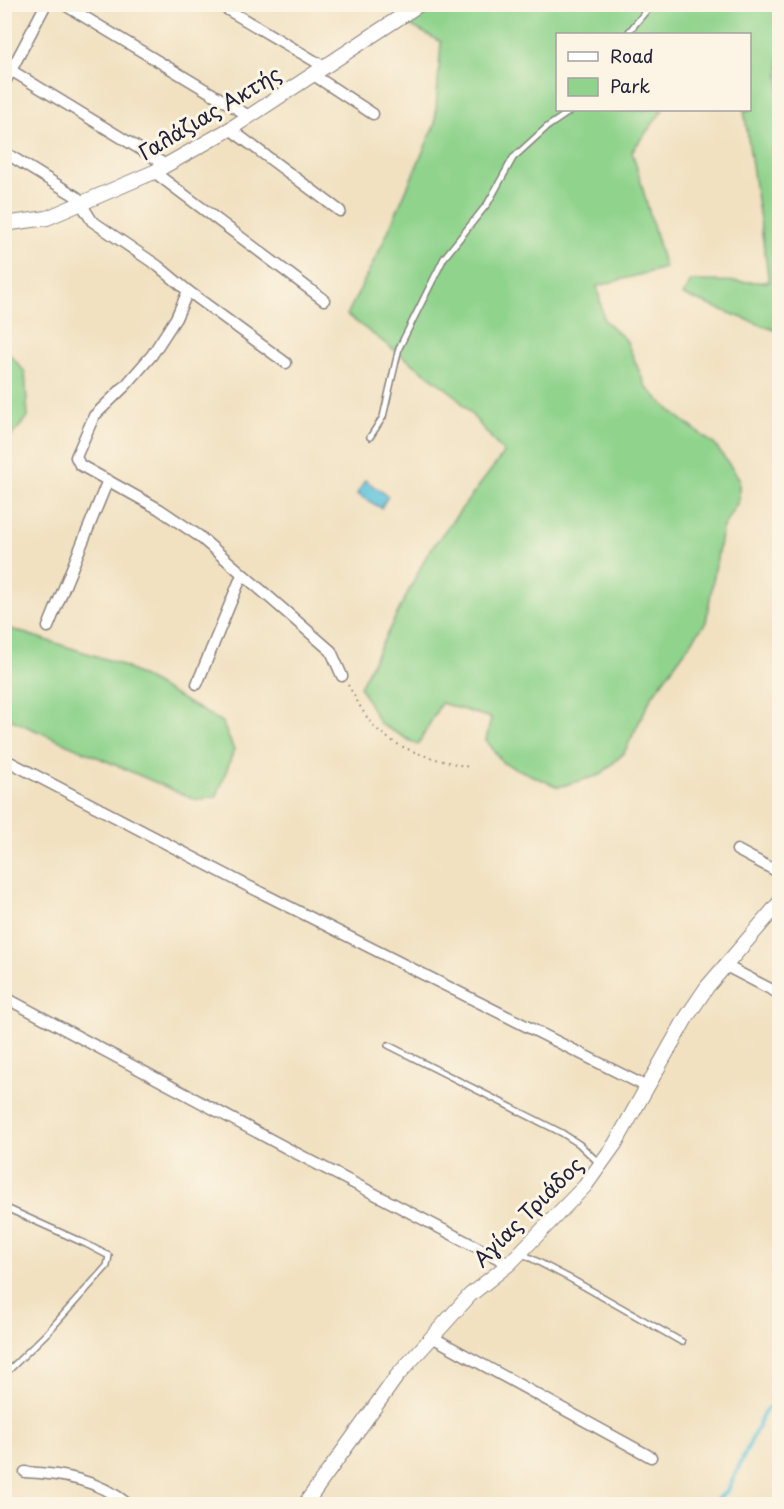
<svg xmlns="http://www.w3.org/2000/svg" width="784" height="1509" viewBox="0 0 784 1509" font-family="'Playpen Sans',sans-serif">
  <rect width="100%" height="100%" fill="#fcf5e5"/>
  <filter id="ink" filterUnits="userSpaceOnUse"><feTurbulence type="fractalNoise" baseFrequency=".0167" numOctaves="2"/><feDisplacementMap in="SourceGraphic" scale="12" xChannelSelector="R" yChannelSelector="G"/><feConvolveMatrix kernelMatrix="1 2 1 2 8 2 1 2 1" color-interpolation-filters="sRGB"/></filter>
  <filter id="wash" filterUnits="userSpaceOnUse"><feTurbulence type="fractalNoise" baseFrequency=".008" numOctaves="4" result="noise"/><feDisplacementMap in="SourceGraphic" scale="24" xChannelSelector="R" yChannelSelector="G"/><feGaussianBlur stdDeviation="1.35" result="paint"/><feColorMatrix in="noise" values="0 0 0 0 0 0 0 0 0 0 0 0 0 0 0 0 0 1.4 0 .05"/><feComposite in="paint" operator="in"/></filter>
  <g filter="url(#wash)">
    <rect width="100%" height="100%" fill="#f1e1c1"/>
    <g fill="#8fd38c" stroke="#587a64" stroke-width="1.5">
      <polygon points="440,4 779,5 779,332 683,295 691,281 769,282 744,110 750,110 750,34 558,34 558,110 663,110 632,151 665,268 597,286 604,320 626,340 646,387 673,413 715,445 739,478 739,500 722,529 706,622 652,696 624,753 600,775 558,787 503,763 486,740 491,718 441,703 418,745 380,724 360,687 428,553 504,453 455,395 347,315 383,243 435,124 441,42 406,23"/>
      <polygon points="5,349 25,372 28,417 5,443"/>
      <polygon points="5,627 118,663 222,722 234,750 217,796 196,800 5,717"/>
    </g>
    <polygon fill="#5ec3db" stroke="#40728b" stroke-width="1.5" points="365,480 388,496 381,508 357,494"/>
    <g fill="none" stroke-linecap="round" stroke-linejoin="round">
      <polyline stroke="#5ec3db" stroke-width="4" points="712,1504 728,1490 765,1411 775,1402 780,1401"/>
    </g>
  </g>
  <g filter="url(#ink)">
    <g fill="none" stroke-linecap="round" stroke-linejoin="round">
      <g stroke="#8a827e" stroke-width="8">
        <g id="lane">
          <polyline points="627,34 652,4"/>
          <polyline points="370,437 383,417 399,348 444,258 488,203 513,158 547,127 572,110"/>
          <polyline points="388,1045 562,1133 579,1144 600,1164"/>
          <polyline points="4,1207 86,1244 109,1256 107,1266 47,1333 4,1375"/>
          <polyline points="521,1253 571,1279 682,1342"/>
        </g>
      </g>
      <g stroke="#8a827e" stroke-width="13">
        <g id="street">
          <polyline points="63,4 249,116"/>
          <polyline points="218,4 323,66"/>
          <polyline points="4,66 166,165"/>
          <polyline points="312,74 373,114"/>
          <polyline points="4,84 46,4"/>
          <polyline points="230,129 340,211"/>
          <polyline points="4,152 77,197 92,221 158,266 188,291 176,318 152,355 126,385 94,416 76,457 80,465 159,509 199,536 331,651 342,676"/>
          <polyline points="154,172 324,300"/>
          <polyline points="188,291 286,363"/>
          <polyline points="48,627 108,480"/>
          <polyline points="197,684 242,575"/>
          <polyline points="4,759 244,884 647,1087"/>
          <polyline points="737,850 780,873"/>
          <polyline points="724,965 780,994"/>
          <polyline points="4,997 292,1151 509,1264"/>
          <polyline points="432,1337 651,1457"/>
          <path d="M25,1472C63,1474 98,1480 128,1504"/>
        </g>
      </g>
      <g stroke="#8a827e" stroke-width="16">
        <g id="secondary">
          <polyline points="4,224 47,218 154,172 230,129 420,4"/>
          <polyline points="305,1504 397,1376 470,1295 509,1264 585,1186 615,1144 686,1018 707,987 780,902"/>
        </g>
      </g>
      <path stroke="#8a827e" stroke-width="2" stroke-dasharray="1.5 4.5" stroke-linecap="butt" d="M348,685C357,700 366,720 379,731C404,753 438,760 469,767"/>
      <use href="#lane" stroke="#fff" stroke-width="5"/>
      <use href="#street" stroke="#fff" stroke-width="10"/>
      <use href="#secondary" stroke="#fff" stroke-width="14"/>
    </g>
  </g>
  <g text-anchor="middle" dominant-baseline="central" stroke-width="6" stroke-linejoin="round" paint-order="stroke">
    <g font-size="21" fill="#22223b" stroke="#fcf5e5">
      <text transform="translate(209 112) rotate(-31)">Γαλάζιας Ακτής</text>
      <text transform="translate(527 1211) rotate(-45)">Αγίας Τριάδος</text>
    </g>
  </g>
  <rect width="784" height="1509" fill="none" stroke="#fcf5e5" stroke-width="24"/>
  <rect x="556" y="33" width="195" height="78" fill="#fcf5e5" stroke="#a5a1a1" stroke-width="1.5"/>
  <rect x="568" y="52" width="30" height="9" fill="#ffffff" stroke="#a5a1a1" stroke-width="1.5"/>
  <text x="610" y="63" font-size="18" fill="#22223b">Road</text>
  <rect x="568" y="78" width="30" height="18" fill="#8fd38c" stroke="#a5a1a1" stroke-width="1.5"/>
  <text x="610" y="93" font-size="18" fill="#22223b">Park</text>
</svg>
